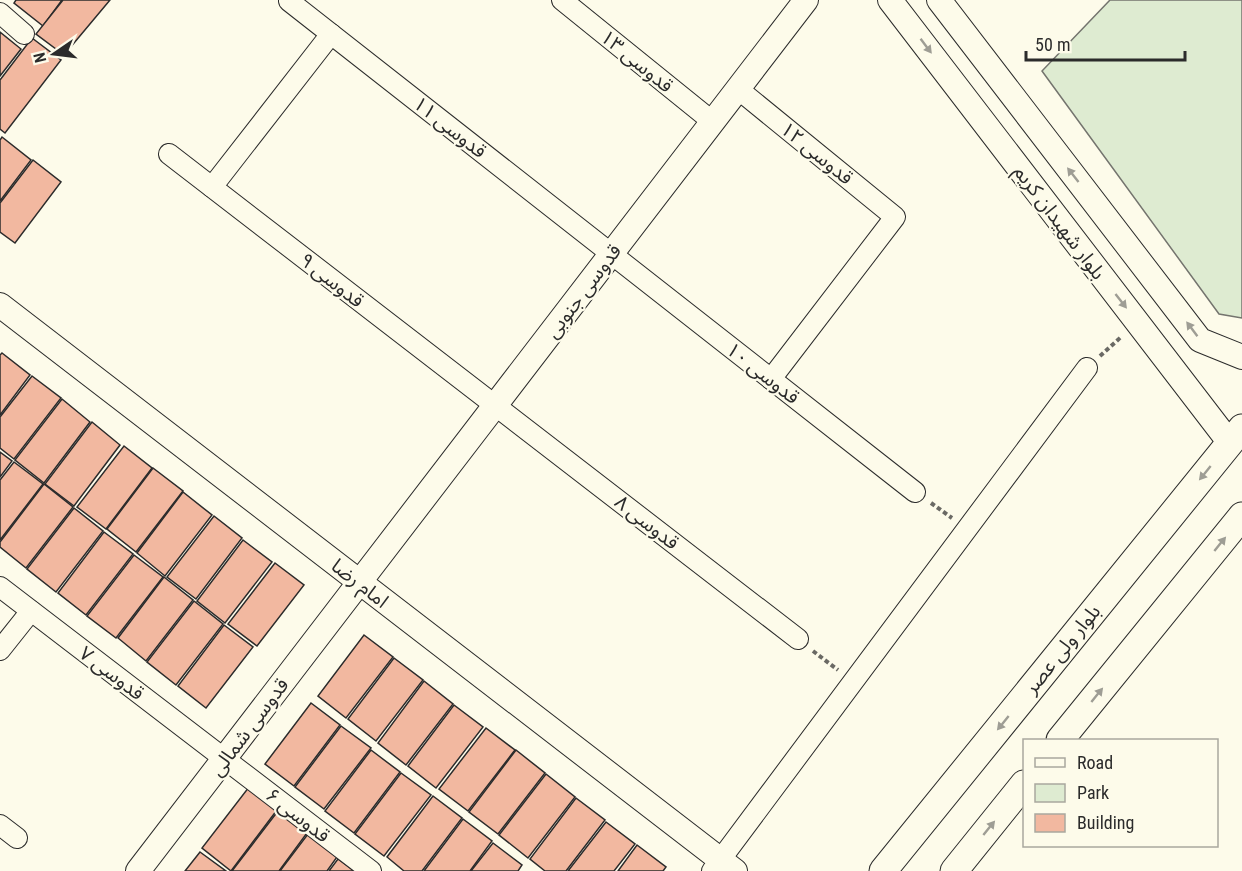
<svg xmlns="http://www.w3.org/2000/svg" width="1242" height="871" viewBox="0 0 1242 871" font-family="'Roboto Condensed','Noto Sans Arabic',sans-serif">
  <rect width="100%" height="100%" fill="#fdfbea"/>
  <polygon fill="#deebd1" stroke="#74746e" stroke-width="1.5" points="1110,0 1242,0 1242,318 1219,314 1042,71"/>
  <g fill="#f2b8a0" stroke="#2b2b2b" stroke-width="1.5">
    <polygon points="16,0 62,0 43,26 14,3"/>
    <polygon points="63,0 110,0 64,55 36,34"/>
    <polygon points="0,32 21,49 0,76"/>
    <polygon points="32,38 61,60 5,133 0,129 0,80"/>
    <polygon points="2,137 31,160 0,201 0,140"/>
    <polygon points="33,160 61,182 15,243 0,232 0,203"/>
    <polygon points="2,353 30,375 0,415 0,355"/>
    <polygon points="32,376 61,398 14,459 0,448 0,417"/>
    <polygon points="62,399 90,422 44,483 15,460"/>
    <polygon points="92,422 120,445 74,506 45,484"/>
    <polygon points="124,446 152,468 106,529 77,507"/>
    <polygon points="0,452 12,461 0,477"/>
    <polygon points="14,462 43,484 0,540 0,480"/>
    <polygon points="153,468 183,491 136,552 107,529"/>
    <polygon points="44,484 73,507 26,568 0,547 0,542"/>
    <polygon points="183,492 212,515 165,576 137,553"/>
    <polygon points="74,508 103,531 56,592 27,569"/>
    <polygon points="214,516 242,538 196,599 167,577"/>
    <polygon points="104,532 133,554 86,615 58,593"/>
    <polygon points="243,540 272,562 225,623 197,601"/>
    <polygon points="134,555 163,577 116,638 87,616"/>
    <polygon points="275,563 304,585 257,646 228,624"/>
    <polygon points="164,577 193,600 146,661 118,638"/>
    <polygon points="194,601 223,624 176,685 147,662"/>
    <polygon points="224,625 253,647 206,708 178,686"/>
    <polygon points="364,635 393,657 346,718 318,696"/>
    <polygon points="394,658 423,680 376,741 348,719"/>
    <polygon points="424,681 453,704 406,765 378,743"/>
    <polygon points="311,703 340,725 294,786 265,764"/>
    <polygon points="454,705 483,727 436,788 408,766"/>
    <polygon points="341,726 371,748 324,809 295,787"/>
    <polygon points="486,728 515,750 468,811 439,789"/>
    <polygon points="371,750 400,772 354,833 325,811"/>
    <polygon points="516,750 545,773 498,834 469,812"/>
    <polygon points="401,773 431,795 384,856 355,834"/>
    <polygon points="546,774 575,797 528,858 499,835"/>
    <polygon points="249,787 277,810 231,871 202,848"/>
    <polygon points="433,796 462,818 422,871 404,871 387,857"/>
    <polygon points="576,798 605,820 566,871 545,871 530,859"/>
    <polygon points="278,811 307,833 279,871 232,871"/>
    <polygon points="463,819 492,841 470,871 424,871"/>
    <polygon points="606,822 635,844 614,871 568,871"/>
    <polygon points="308,834 337,857 327,871 280,871"/>
    <polygon points="493,843 522,865 518,871 471,871"/>
    <polygon points="637,845 666,867 663,871 618,871"/>
    <polygon points="200,852 226,871 185,871"/>
    <polygon points="338,859 354,871 329,871"/>
  </g>
  <g fill="none" stroke-linecap="round" stroke-linejoin="round">
    <g stroke="#2b2b2b" stroke-width="22">
      <g id="minor">
        <polyline points="562,0 713,122"/>
        <polyline points="289,1 915,492"/>
        <polyline points="0,13 24,34"/>
        <polyline points="738,89 895,217 771,379"/>
        <polyline points="169,154 798,639"/>
        <polyline points="212,187 331,34"/>
        <polyline points="0,587 371,871"/>
        <polyline points="0,650 31,611"/>
        <polyline points="0,825 17,838"/>
        <polyline points="712,871 1087,368"/>
      </g>
    </g>
    <g stroke="#2b2b2b" stroke-width="26">
      <g id="tertiary">
        <polyline points="890,0 1230,443"/>
        <polyline points="939,0 1200,340 1242,357"/>
        <polyline points="0,305 735,871"/>
        <polyline points="138,871 806,0"/>
      </g>
    </g>
    <g stroke="#2b2b2b" stroke-width="29">
      <g id="secondary">
        <polyline points="1060,740 1242,516"/>
        <polyline points="883,871 1242,428"/>
        <polyline points="954,871 1024,784"/>
      </g>
    </g>
    <g stroke="#6a6964" stroke-width="4" stroke-dasharray="4.5 3" stroke-linecap="butt">
      <polyline points="1100,356 1121,337"/>
      <polyline points="931,503 952,518"/>
      <polyline points="813,651 838,670"/>
    </g>
    <use href="#minor" stroke="#fdfbea" stroke-width="20"/>
    <use href="#tertiary" stroke="#fdfbea" stroke-width="24"/>
    <use href="#secondary" stroke="#fdfbea" stroke-width="27"/>
  </g>
  <defs><path id="oneway-solid" d="M-6-.8H1V-3.2L6.5 0L1 3.2V.8H-6Z" transform="scale(1.5)"/></defs>
  <g fill="#9e9d94">
    <use href="#oneway-solid" transform="translate(926 46) rotate(53)"/>
    <use href="#oneway-solid" transform="translate(1073 175) rotate(-128)"/>
    <use href="#oneway-solid" transform="translate(1121 301) rotate(52)"/>
    <use href="#oneway-solid" transform="translate(1192 329) rotate(-127)"/>
    <use href="#oneway-solid" transform="translate(1205 473) rotate(129)"/>
    <use href="#oneway-solid" transform="translate(1220 544) rotate(-51)"/>
    <use href="#oneway-solid" transform="translate(1097 695) rotate(-51)"/>
    <use href="#oneway-solid" transform="translate(1003 723) rotate(129)"/>
    <use href="#oneway-solid" transform="translate(989 828) rotate(-51)"/>
  </g>
  <g text-anchor="middle" dominant-baseline="central" stroke-width="4.5" stroke-linejoin="round" paint-order="stroke">
    <g font-size="20" fill="#2b2b2b" stroke="#fdfbea">
      <text transform="translate(637 61) rotate(39)">قدوسی ۱۳</text>
      <text transform="translate(450 127) rotate(38)">قدوسی ۱۱</text>
      <text transform="translate(817 153) rotate(39)">قدوسی ۱۲</text>
      <text transform="translate(1060 222) rotate(53)">بلوار شهیدان کریم</text>
      <text transform="translate(332 280) rotate(38)">قدوسی ۹</text>
      <text transform="translate(583 291) rotate(-53)">قدوسی جنوبی</text>
      <text transform="translate(763 373) rotate(38)">قدوسی ۱۰</text>
      <text transform="translate(647 522) rotate(38)">قدوسی ۸</text>
      <text transform="translate(360 583) rotate(38)">امام رضا</text>
      <text transform="translate(1062 649) rotate(-51)">بلوار ولی عصر</text>
      <text transform="translate(112 673) rotate(37)">قدوسی ۷</text>
      <text transform="translate(249 727) rotate(-53)">قدوسی شمالی</text>
      <text transform="translate(298 815) rotate(38)">قدوسی ۶</text>
    </g>
  </g>
  <rect x="1023" y="739" width="195" height="108" fill="#fdfbea" stroke="#a9a89e" stroke-width="1.5"/>
  <rect x="1035" y="758" width="30" height="9" fill="#fdfbea" stroke="#a9a89e" stroke-width="1.5"/>
  <text x="1077" y="769" font-size="18" fill="#2b2b2b">Road</text>
  <rect x="1035" y="784" width="30" height="18" fill="#deebd1" stroke="#a9a89e" stroke-width="1.5"/>
  <text x="1077" y="799" font-size="18" fill="#2b2b2b">Park</text>
  <rect x="1035" y="814" width="30" height="18" fill="#f2b8a0" stroke="#a9a89e" stroke-width="1.5"/>
  <text x="1077" y="829" font-size="18" fill="#2b2b2b">Building</text>
  <g transform="translate(54 54) rotate(256)" stroke="#fdfbea" stroke-width="4.5" paint-order="stroke">
  <path d="M0-4.5L10 22L0 15L-10 22Z" fill="#2b2b2b"/>
  <text y="-9" font-size="16" font-weight="bold" text-anchor="middle" fill="#2b2b2b">N</text>
  </g>
  <path d="M1026 51v9h159v-9" fill="none" stroke="#2b2b2b" stroke-width="3"/>
  <text x="1035" y="51" font-size="18" fill="#2b2b2b" stroke="#fdfbea" stroke-width="4.5" paint-order="stroke">50 m</text>
</svg>
